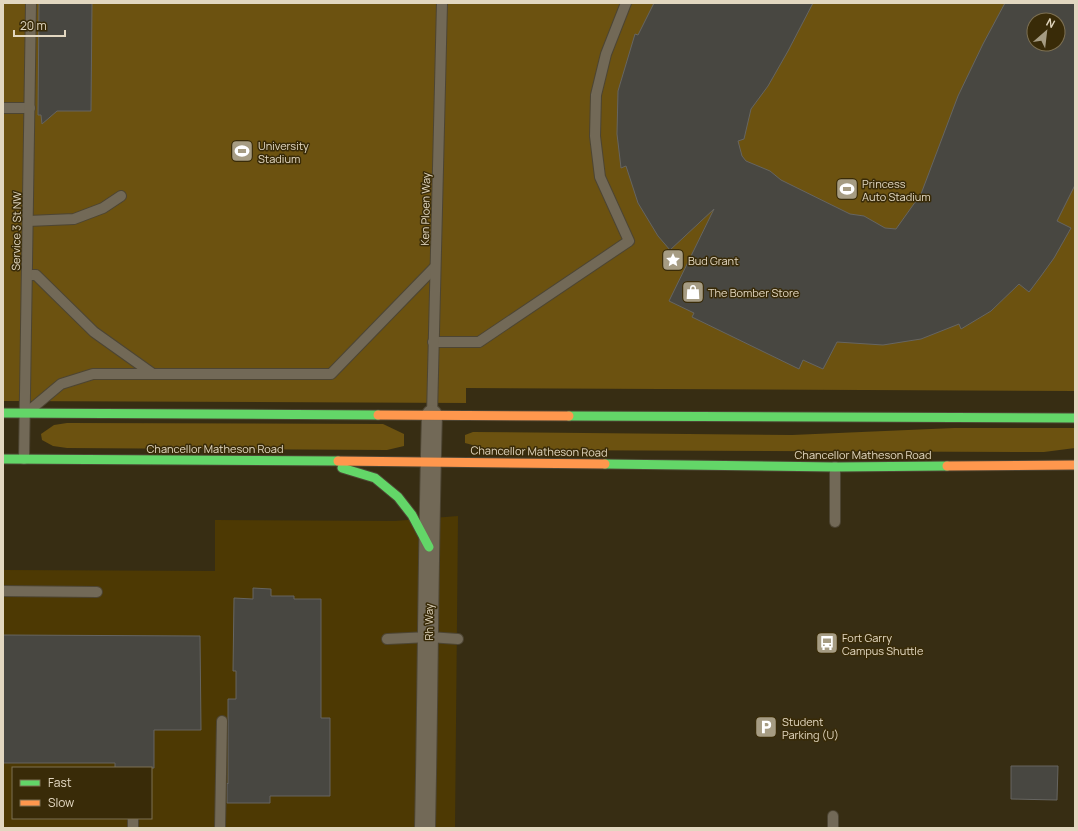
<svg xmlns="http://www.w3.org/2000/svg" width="1078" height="831" viewBox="0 0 1078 831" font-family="Manrope,sans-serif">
  <rect width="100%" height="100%" fill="#372d13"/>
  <path fill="#4d3903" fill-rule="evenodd" d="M458,516L455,828H3V570L215,571V520L395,521ZM13,768H151V818H13Z"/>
  <g fill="#6c5210" fill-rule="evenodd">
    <path d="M3,3H1075V391L466,388V403L3,401ZM1034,20H1058V44H1034Z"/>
    <polygon points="67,423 383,424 404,434 404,446 387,450 67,448 53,446 42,440 41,434 54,425"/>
    <polygon points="954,428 1075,428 1075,448 1044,452 518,450 484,448 465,443 465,435 473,432 792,435"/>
  </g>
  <g fill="#484741" stroke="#666561" fill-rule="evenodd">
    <polygon points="39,3 92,3 91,111 57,111 42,124 41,115 38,115"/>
    <path d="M654,3H813L788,51L768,86L751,109L744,139L738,141L742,156L746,161L770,171L781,180L850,214L864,216L885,228L896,229L921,194L958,96L983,44L1005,3H1075V185L1057,221L1071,228L1054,258L1041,276L1029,292L1019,284L991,311L961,329L959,324L921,339L883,345L837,342L823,369L803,360L799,369L692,317L694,313L669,301L714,209L670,250L658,236L638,203L626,166L621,168L617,134L618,91L635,34L638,35ZM1034,20H1058V44H1034Z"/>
    <polygon points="253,588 271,589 271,596 294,596 294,599 321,599 321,718 330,718 330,796 270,796 270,803 227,803 227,783 228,784 228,699 236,699 236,671 233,671 234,598 253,599"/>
    <polygon points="3,635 200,636 201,730 154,730 154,768 115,768 115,763 3,763"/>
    <polygon points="1011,766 1058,766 1057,800 1011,799"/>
  </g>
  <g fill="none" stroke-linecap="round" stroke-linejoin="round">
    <g stroke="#4d4533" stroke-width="12">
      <g id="lane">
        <polyline points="3,108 30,108"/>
        <polyline points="28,221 74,219 103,208 121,196"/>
        <polyline points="27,275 36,275 94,332 153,374"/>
        <polyline points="433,342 479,342 629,241 600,177 595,136 596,95 606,54 626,3"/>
        <polyline points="30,410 61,384 93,374 331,374 435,267"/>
        <polyline points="432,415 442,3"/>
        <polyline points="24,459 31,3"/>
        <polyline points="835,467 835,522"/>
        <polyline points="3,591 97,592"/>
        <polyline points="387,639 429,637 458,639"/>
        <polyline points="833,816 833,828"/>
        <polyline points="133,828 133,818"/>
        <polyline points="220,828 222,721"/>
      </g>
    </g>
    <g stroke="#4d4533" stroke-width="22">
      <path id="street" d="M425,828C428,690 428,553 432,415"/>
    </g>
    <g stroke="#4d4533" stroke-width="11">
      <g id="fast">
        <polyline points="3,413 378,415"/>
        <polyline points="569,416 1075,418"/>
        <polyline points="3,459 338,461"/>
        <polyline points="605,464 835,467 947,466"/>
        <polyline points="342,468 375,478 398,497 412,515 429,547"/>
      </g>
    </g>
    <g stroke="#4d4533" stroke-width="11">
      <g id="slow">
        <polyline points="378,415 569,416"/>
        <polyline points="338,461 605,464"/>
        <polyline points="947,466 1075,465"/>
      </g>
    </g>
    <use href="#lane" stroke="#726957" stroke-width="10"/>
    <use href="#street" stroke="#726957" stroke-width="20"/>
    <use href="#fast" stroke="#63d668" stroke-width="9"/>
    <use href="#slow" stroke="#ff974d" stroke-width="9"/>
  </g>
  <defs>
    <g id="stadium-square" transform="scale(1.15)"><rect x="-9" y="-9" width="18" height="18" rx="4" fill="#a69c83" stroke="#392b08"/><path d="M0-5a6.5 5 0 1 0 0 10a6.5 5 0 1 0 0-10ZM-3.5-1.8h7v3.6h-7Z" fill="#fff"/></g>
    <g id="sight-square" transform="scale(1.15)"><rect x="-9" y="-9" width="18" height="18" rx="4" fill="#a69c83" stroke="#392b08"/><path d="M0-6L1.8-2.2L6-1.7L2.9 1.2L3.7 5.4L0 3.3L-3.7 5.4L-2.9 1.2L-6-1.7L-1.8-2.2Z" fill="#fff"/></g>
    <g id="shop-square" transform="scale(1.15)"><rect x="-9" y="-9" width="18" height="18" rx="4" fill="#a69c83" stroke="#392b08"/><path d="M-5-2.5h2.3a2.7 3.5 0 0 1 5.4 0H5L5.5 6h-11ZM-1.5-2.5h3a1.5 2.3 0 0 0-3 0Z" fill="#fff"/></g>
    <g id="bus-square" transform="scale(1.15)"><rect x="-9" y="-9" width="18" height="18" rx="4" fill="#a69c83" stroke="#392b08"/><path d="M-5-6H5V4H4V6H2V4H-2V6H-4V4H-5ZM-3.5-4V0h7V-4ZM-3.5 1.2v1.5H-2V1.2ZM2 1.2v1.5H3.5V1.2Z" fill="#fff"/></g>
    <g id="parking-square" transform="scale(1.15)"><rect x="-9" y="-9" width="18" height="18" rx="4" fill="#a69c83" stroke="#392b08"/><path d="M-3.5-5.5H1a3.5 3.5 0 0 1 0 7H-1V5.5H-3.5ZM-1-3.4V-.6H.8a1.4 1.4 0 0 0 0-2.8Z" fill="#fff"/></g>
  </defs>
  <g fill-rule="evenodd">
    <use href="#stadium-square" x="242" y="151"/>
    <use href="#stadium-square" x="847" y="189"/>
    <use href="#sight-square" x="673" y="260"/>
    <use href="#shop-square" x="693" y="292"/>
    <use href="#bus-square" x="827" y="643"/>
    <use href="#parking-square" x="766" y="727"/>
  </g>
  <g text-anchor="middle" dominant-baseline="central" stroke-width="3" stroke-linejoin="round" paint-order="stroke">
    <g font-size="11" fill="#e2d7c0" stroke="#392b08" text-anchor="start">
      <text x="258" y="145">University<tspan x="258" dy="13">Stadium</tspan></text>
      <text x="862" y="183">Princess<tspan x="862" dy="13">Auto Stadium</tspan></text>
      <text x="688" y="260">Bud Grant</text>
      <text x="708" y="292">The Bomber Store</text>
      <text x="842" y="637">Fort Garry<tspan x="842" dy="13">Campus Shuttle</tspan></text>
      <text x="782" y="721">Student<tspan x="782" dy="13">Parking (U)</tspan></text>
    </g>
    <g font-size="11" fill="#e2d7c0" stroke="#392b08">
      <text transform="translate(425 209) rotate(-89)">Ken Ploen Way</text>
      <text transform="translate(16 231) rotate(-89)">Service 3 St NW</text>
      <text x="215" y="448">Chancellor Matheson Road</text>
      <text transform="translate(539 451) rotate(1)">Chancellor Matheson Road</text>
      <text x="863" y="454">Chancellor Matheson Road</text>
      <text transform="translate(428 622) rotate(-90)">Rh Way</text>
    </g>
  </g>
  <rect width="1078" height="831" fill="none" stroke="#e2d7c0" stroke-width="8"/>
  <rect x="12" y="767" width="140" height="52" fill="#392b08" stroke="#7d7052"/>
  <rect x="20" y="780" width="20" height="6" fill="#63d668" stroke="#7d7052"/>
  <text x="48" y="787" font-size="12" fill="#e2d7c0">Fast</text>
  <rect x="20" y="800" width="20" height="6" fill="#ff974d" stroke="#7d7052"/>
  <text x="48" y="807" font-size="12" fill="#e2d7c0">Slow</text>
  <g transform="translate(1046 32) rotate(28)"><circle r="19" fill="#392b08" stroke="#7d7052"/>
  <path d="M0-3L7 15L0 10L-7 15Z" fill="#a69c83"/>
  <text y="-6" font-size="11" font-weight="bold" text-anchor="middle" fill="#e2d7c0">N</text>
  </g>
  <path d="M14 30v6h51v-6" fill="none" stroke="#e2d7c0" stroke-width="2"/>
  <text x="20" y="30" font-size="12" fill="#e2d7c0" stroke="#392b08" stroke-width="3" paint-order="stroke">20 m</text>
</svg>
